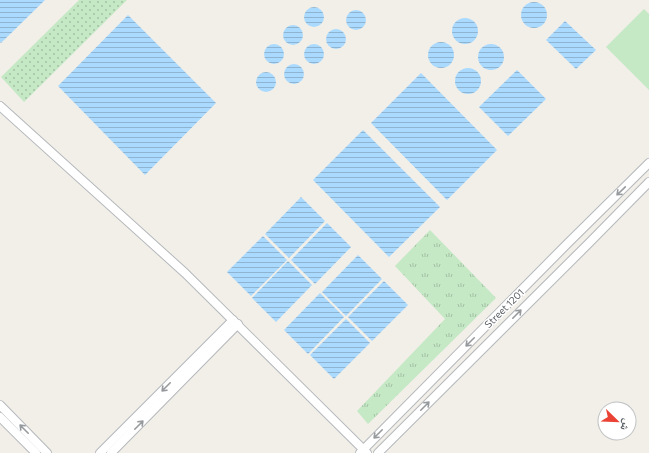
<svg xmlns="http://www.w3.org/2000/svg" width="649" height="453" viewBox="0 0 649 453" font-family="Commissioner,'Noto Naskh Arabic',sans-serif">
  <defs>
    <pattern id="grass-tufts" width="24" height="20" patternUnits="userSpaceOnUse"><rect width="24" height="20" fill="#c5e8c5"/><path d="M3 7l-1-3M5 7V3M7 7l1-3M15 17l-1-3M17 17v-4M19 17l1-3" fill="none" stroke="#a3c0a4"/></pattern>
    <pattern id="garden-dots" width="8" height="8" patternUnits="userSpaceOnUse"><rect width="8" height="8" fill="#c5e8c5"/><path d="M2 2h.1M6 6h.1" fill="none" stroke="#a3c0a4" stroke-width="1.8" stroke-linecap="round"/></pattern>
    <pattern id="water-rules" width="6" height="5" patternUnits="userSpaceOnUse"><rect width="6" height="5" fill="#aadaff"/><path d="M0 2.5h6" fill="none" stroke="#8eb4d2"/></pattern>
  </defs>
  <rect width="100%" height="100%" fill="#f1efe8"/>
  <polygon fill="url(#grass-tufts)" points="430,230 496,298 368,424 357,411 445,319 395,266"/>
  <polygon fill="#c5e8c5" points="644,9 649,14 649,90 606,47"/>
  <polygon fill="url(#garden-dots)" points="79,0 127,0 24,102 1,77"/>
  <g fill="url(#water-rules)">
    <polygon points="0,0 45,0 1,43 0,42"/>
    <circle cx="534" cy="15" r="13"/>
    <circle cx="314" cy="17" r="10"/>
    <circle cx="356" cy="20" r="10"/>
    <polygon points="128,15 216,103 145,175 58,86"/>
    <circle cx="465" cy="31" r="13"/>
    <polygon points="565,21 596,50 576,69 546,40"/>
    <circle cx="293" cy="35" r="10"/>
    <circle cx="336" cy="39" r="10"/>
    <circle cx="441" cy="55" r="13"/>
    <circle cx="314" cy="54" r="10"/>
    <circle cx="274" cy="54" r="10"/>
    <circle cx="491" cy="57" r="13"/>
    <circle cx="294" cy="74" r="10"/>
    <circle cx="468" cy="81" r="13"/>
    <polygon points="517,70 546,99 508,136 479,107"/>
    <circle cx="266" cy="82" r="10"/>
    <polygon points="421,73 497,150 447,200 371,123"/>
    <polygon points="363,130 440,207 389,257 313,180"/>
    <polygon points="301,197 325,221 289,258 265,234"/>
    <polygon points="327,223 351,247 315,284 291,260"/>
    <polygon points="263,236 287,260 251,296 227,272"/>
    <polygon points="358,255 382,279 346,316 322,292"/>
    <polygon points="288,261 312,285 276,322 252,298"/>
    <polygon points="384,281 408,305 372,341 348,317"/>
    <polygon points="320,293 344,317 308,354 284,330"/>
    <polygon points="346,319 370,343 334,379 310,355"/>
  </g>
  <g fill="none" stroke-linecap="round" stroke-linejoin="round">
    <g stroke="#b5b8bc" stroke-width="10">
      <g id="minor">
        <polyline points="0,106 185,273 367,453"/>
        <polyline points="0,405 47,453"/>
        <polyline points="0,417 36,453"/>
        <polyline points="100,453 233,320"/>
        <polyline points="111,453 238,324"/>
        <polyline points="360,453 567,244 649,163"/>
        <polyline points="378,453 590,242 649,182"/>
      </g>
    </g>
    <use href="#minor" stroke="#fff" stroke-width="8"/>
  </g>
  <defs><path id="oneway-shaft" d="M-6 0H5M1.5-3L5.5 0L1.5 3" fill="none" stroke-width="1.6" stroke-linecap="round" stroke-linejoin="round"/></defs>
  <g stroke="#979a9d">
    <use href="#oneway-shaft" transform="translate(621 191) rotate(136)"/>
    <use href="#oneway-shaft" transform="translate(517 314) rotate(-45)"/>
    <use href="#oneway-shaft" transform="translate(470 342) rotate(135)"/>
    <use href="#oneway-shaft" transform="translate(166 387) rotate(135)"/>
    <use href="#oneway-shaft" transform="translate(425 406) rotate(-45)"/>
    <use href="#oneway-shaft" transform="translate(139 425) rotate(-45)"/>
    <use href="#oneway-shaft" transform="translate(24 429) rotate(-135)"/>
    <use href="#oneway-shaft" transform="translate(378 434) rotate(135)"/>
  </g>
  <g text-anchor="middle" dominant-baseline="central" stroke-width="3" stroke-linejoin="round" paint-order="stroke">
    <g font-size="10" fill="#5f6368" stroke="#fff">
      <text transform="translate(504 308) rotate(-45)">Street 1201</text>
    </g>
  </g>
  <g transform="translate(617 421) rotate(113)"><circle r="19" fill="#ffffff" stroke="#bfc1c3"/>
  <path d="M0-3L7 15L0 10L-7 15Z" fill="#ea4335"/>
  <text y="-6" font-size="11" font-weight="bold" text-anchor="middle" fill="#5f6368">ش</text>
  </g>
</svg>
